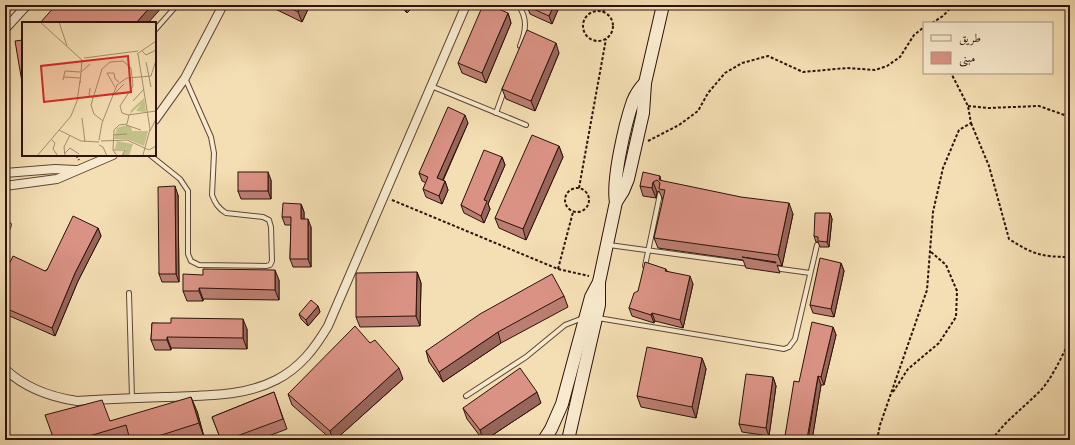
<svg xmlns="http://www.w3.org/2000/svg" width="1075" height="445" viewBox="0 0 1075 445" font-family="'Libre Caslon Text',Amiri,serif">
  <rect width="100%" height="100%" fill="#f4deb3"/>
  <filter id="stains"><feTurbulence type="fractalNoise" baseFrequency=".005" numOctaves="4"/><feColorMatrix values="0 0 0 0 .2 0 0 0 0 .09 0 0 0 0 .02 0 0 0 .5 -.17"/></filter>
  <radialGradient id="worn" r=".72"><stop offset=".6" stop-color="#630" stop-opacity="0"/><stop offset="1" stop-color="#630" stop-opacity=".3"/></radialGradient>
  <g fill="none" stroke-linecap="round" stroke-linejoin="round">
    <g stroke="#5f4634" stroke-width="6">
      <g id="lane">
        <path d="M518,5C528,18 526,31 520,46"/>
        <polyline points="155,30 177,5"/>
        <polyline points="431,86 526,125"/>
        <polyline points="496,113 505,88"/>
        <path d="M150,155L180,179L188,191V254L191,261L199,265L266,266L270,265L272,261L271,227L269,220L263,217L226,213C218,208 215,203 212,195L214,153L211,137L185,78"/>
        <polyline points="5,234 9,225"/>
        <polyline points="609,245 749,264"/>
        <polyline points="645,266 660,194"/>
        <polyline points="774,268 810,273"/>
        <polyline points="129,293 132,398"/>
        <polyline points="598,318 784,349 789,347 795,339 817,245"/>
        <polyline points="466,396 526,357 565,325 583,318"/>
      </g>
    </g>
    <g stroke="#5f4634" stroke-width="10">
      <g id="street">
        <polyline points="5,29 27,5"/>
        <polyline points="155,120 185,78 223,5"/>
        <polyline points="5,173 55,169 76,170"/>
        <polyline points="5,186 57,179 113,155"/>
        <path d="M5,369C25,388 51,397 77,401C107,399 138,398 168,397C205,395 243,397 276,380C300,368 315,348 328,326L466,5"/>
      </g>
    </g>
    <g stroke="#2d130a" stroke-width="14">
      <g id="secondary">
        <path d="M616,202C612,180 625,124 633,101C636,94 640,88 645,83"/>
        <polyline points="544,440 551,429 562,404 591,297 599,282 616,202 623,191 628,179 643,113 645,83 663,5"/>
        <polyline points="568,440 599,305 599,282"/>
      </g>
    </g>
    <g stroke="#2d130a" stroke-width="2" stroke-dasharray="3 2" stroke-linecap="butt">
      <circle cx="598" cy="26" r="15"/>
      <polyline points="603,12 606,5"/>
      <polyline points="932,23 943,16 953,5"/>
      <polyline points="968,106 988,108 1039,106 1070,117"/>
      <path d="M971,123L989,166L1009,239C1032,254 1042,257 1070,257"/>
      <polyline points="648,141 679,125 698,111 708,93 725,73 742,63 768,56 803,72 847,68 875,70 887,66 900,57 914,35 924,27"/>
      <polyline points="76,155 79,160"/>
      <circle cx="577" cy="200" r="12"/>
      <polyline points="579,188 606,39"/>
      <polyline points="392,200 558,269 589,276"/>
      <polyline points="558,269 573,212"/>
      <polyline points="893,392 908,369 939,343 956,317 957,291 946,265 931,252"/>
      <polyline points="877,440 880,425 927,290 933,212 943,168 959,130 971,123 968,106 951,73"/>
      <path d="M992,440C1005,421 1022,409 1038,393C1051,381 1062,356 1070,340"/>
    </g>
    <use href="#lane" stroke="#f8eace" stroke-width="4"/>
    <use href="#street" stroke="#f8eace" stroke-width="8"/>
    <use href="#secondary" stroke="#f8eace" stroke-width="12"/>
  </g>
  <g fill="#bb7e72" stroke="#2d130a">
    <polygon points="269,5 310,5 302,22 269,6"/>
    <polygon points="400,5 415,5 407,13 400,6"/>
    <polygon points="527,5 560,5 552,24 530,14 527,6"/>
    <polygon points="508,13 511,23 486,83 462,73 458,63"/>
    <polygon points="559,53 535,111 506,99 502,89"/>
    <polygon points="468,123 443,181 445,181 448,190 442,204 426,197 423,189 426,183 422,181 419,173"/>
    <polygon points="559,146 563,157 526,240 499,228 495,218"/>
    <polygon points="502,157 505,165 488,204 490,209 484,223 464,213 461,205"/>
    <polygon points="660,176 661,181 793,214 782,266 777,265 780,273 746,268 743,260 658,248 654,238 663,200 659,191 657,192 656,198 643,196 640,186"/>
    <polygon points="271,180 271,199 241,199 238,191"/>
    <polygon points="178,195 179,282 162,282 159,274"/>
    <polygon points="301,204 304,212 304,219 311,227 311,267 293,267 290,259 291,225 285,225 282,217"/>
    <polygon points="830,213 832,219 829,247 820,247 818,242 816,242 814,236"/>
    <polygon points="98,228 101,236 78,281 55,336 5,314 5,273 45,271"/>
    <polygon points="841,263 844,271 834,317 813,313 810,305"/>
    <polygon points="666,269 667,271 693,284 683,328 655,321 654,323 632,316 629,308 638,291"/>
    <polygon points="417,272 421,283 420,326 360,327 356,317"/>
    <polygon points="203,275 279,280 279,300 203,299 203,301 187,301 183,291"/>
    <polygon points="564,296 568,307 501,343 443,382 429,362 426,351"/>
    <polygon points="318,306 320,312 308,326 301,319 299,314"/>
    <polygon points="152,323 247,329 247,349 171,348 171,350 155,350 151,340"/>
    <polygon points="833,327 836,335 824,385 821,385 812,440 786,440 785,436 799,382"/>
    <polygon points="370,343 403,379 335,440 332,440 292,405 288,394"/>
    <polygon points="702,358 706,369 696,418 641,407 637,396"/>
    <polygon points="773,377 776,386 769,436 742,432 739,424"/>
    <polygon points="274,392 287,429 258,440 221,440 212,417"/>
    <polygon points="541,403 485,440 483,440 467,419 463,408"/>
    <polygon points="197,411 204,437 196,440 54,440 110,421"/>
  </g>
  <g fill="#99665c" stroke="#2d130a">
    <polygon points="152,5 164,5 148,23 136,23"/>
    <polygon points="301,5 310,5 302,22 298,12"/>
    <polygon points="411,5 415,5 407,13 406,10"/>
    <polygon points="554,5 560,5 552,24 549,16"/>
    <polygon points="508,13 511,23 486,83 482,73"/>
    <polygon points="556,43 559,53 535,111 531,101"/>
    <polygon points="465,115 468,123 440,186 437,178"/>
    <polygon points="559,146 563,157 526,240 523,229"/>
    <polygon points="502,157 505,165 488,204 490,209 484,223 481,216 484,200"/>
    <polygon points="268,172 271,180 271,199 268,191"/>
    <polygon points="445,181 448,190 442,204 439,196"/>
    <polygon points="653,182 657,192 656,198 652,188"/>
    <polygon points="175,186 178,195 179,282 176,274"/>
    <polygon points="789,203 793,214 782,266 778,255"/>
    <polygon points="301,204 304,212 304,227 301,219"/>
    <polygon points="830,213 832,219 829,247 827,242"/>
    <polygon points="308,219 311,227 311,267 308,259"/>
    <polygon points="98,228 101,236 78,281 55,336 52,328 75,273"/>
    <polygon points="841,263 844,271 834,317 831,309"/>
    <polygon points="275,270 279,280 279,300 275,290"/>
    <polygon points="417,272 421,283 420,326 416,316"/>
    <polygon points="690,276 693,284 683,328 680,320"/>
    <polygon points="199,288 203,299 203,301 199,291"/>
    <polygon points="318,306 320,312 308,326 306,320"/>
    <polygon points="652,313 655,321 654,323 651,315"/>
    <polygon points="243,319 247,329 247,349 243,338"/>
    <polygon points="833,327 836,335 824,385 821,377"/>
    <polygon points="498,332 501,343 443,382 439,372"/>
    <polygon points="167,337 171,348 171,350 167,340"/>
    <polygon points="702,358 706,369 696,418 692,407"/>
    <polygon points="399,368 403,379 335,440 333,440 330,431"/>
    <polygon points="818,376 821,385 812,440 808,440"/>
    <polygon points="773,377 776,386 769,436 766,428"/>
    <polygon points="537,392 541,403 485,440 483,440 480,430"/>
    <polygon points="191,397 197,411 204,437 199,423"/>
  </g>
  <g fill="#da9284" stroke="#2d130a">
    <polygon points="56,5 152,5 136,23 40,23"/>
    <polygon points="285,5 301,5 298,12"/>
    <polygon points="401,5 411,5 406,10"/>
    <polygon points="483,5 489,5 508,13 482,73 458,63"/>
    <polygon points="527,5 554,5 549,16 527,6"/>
    <polygon points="527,30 556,43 531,101 502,89"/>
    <polygon points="23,40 23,88 15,41"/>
    <polygon points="448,107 465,115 437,178 445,181 439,196 423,189 428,177 419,173"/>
    <polygon points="532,135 559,146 523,229 495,218"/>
    <polygon points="484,150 502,157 484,200 487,201 481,216 461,205"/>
    <rect x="238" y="172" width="30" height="19"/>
    <polygon points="643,172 660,176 659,180 741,197 789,203 778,255 654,238 665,190 659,189 660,183 657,180 653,182 652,188 640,186"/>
    <polygon points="175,186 176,274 159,274 158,187"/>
    <polygon points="283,203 301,204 301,219 308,219 308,259 290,259 291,217 282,217"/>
    <polygon points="815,213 830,213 827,242 818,241 818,237 814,236"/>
    <polygon points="73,216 98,228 75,273 52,328 5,308 5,273 13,256 45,271 47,270"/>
    <polygon points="742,257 776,262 776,263"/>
    <polygon points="820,258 841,263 831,309 810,305"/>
    <polygon points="645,262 666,269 665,271 690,276 680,320 652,313 651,315 629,308 634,293 638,291"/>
    <polygon points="203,269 275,270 275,290 199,288 199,291 183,291 183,274 203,275"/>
    <polygon points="417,272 416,316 356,317 356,273"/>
    <polygon points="552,274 564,296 498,332 439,372 426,351 480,314"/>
    <polygon points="311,300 318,306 306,320 299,314"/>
    <polygon points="171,318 243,319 243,338 167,337 167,340 151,340 152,323 171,323"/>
    <polygon points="812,322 833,327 821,377 818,376 807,439 785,436 794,381 799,382"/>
    <polygon points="355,326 370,343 375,340 399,368 330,431 288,394"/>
    <polygon points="647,347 702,358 692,407 637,396"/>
    <polygon points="520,368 537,392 480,430 463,408"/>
    <polygon points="746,374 773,377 766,428 739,424"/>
    <polygon points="274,392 283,419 226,440 221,440 212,417"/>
    <polygon points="191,397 199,423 146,440 130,440 126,425 76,440 54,440 45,415 102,400 110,421"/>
  </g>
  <g transform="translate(22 22)">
    <rect width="134" height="134" fill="#f4deb3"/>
    <path d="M122,76L124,90L114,89L120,81L108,92L109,88ZM105,103L109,105L110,109H126L122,124L105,117H92L95,106ZM95,119L111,122L107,134H100L105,124L103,127H93Z" fill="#c1c088"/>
    <path fill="none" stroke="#a48d6f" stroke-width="1" d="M18,0L60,38M37,0L45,24M120,29L124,33L134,28M115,32L134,19M116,32L128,107L121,133M62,36L116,29M124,40L129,65M59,50L68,42M42,55L58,56M41,58L43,49L58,50M58,61L60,38M93,65L85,51H92L93,57L97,60M68,66L67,73L71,76M90,74L102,62M111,79L122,67M60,96L63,120M81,99L72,92L69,83L80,47L88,40L101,39L109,46L111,64L98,84L100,91L106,93L134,89M104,103L119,108M37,108L59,119L77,120M128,109L134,97M91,113L105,112M30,118L33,121L31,127L36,134M77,118L80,101L95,63L105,56L129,54L134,38M79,119L105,118L127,128L134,124M77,123L81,125L85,134M91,128H103L100,134M42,132L48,126L57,132M15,134L49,94L55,79L58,59M43,134L42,125L48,113M95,134L91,128L92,108L97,103L105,102L107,93"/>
    <path fill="#d62828" fill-opacity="0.15" stroke="#d62828" stroke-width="2" d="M106,34L109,70L22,80L19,44Z"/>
    <rect width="134" height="134" fill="none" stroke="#2d130a" stroke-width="2"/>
  </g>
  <rect width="1075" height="445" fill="none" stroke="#f4deb3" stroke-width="20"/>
  <rect x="6" y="6" width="1063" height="433" fill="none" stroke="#2d130a" stroke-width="2"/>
  <rect x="10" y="10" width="1055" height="425" fill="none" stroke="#2d130a"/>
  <rect x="923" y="22" width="130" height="52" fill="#f8eace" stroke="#a79480"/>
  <rect x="931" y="35" width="20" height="6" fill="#f8eace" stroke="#a79480"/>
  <text x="959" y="42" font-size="12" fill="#2d130a">طريق</text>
  <rect x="931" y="52" width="20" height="12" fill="#da9284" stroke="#a79480"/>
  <text x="959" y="62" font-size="12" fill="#2d130a">مبنى</text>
  <rect width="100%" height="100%" filter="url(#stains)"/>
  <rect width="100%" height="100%" fill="url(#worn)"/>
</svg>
